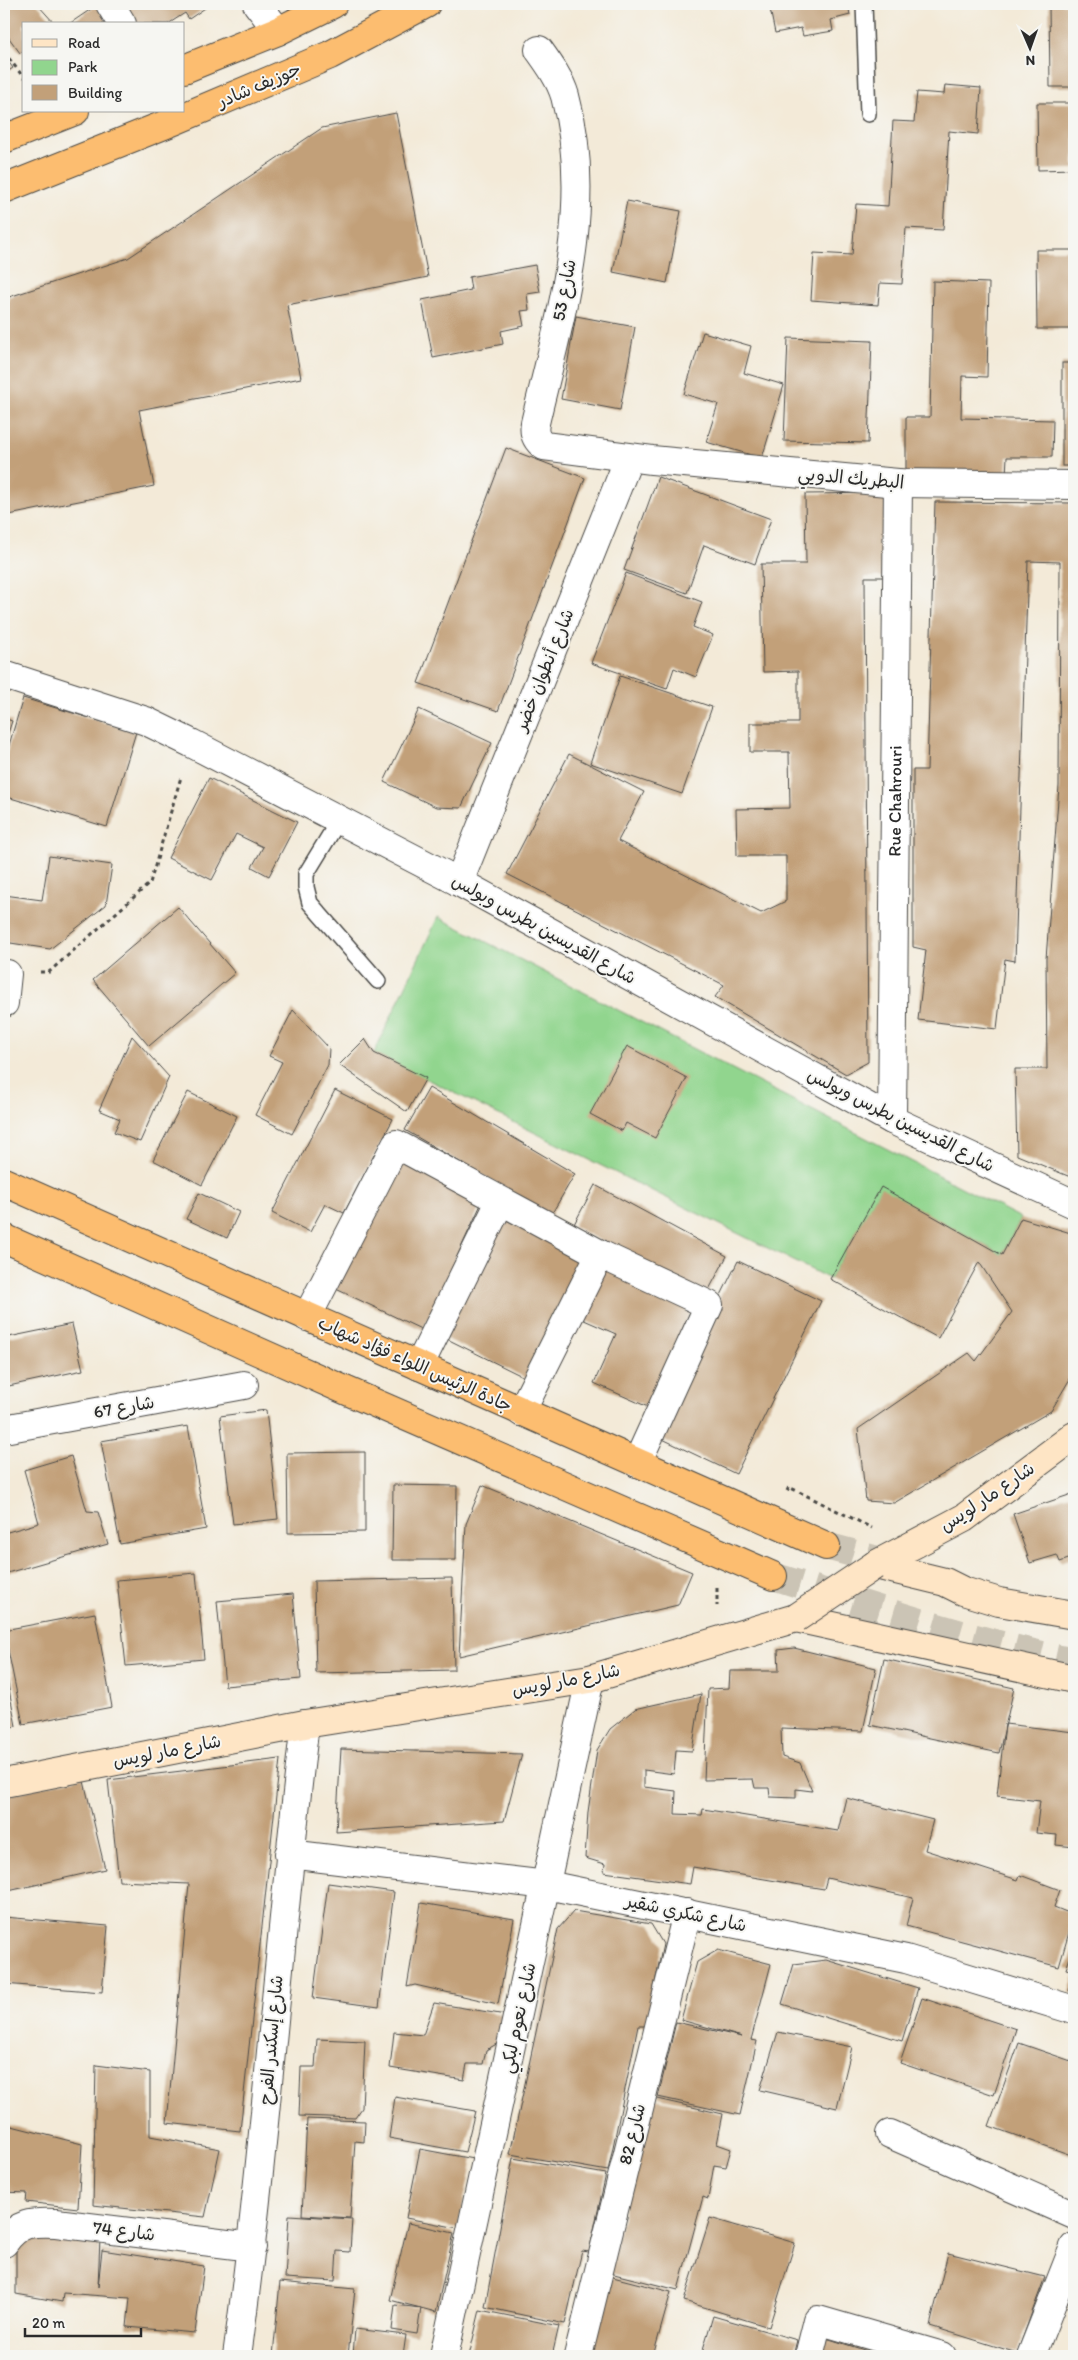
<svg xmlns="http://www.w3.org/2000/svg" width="1078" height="2360" viewBox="0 0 1078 2360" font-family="Itim,'Playpen Sans Arabic',sans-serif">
  <rect width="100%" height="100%" fill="#f6f6f2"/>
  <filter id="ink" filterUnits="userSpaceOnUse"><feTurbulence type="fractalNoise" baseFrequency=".02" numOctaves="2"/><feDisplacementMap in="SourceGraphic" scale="10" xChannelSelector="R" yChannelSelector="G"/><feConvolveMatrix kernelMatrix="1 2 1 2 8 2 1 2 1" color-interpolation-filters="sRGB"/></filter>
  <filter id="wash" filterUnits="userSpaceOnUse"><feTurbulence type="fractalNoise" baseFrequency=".0096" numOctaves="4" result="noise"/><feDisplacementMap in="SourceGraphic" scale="20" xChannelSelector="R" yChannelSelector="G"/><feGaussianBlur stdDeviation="1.12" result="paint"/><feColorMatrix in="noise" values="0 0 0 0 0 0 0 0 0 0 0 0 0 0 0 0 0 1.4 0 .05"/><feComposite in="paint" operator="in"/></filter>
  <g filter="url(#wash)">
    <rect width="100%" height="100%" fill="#f3ead8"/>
    <polygon fill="#91d58e" stroke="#5e805c" points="438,917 1021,1218 1002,1255 881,1188 830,1279 374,1053"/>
    <g id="blocks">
      <g fill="#c2a079">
        <polygon points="4,4 37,4 55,24 24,24 24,50 20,53 4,31"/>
        <polygon points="121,4 211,4 189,19 185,13 168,24 134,24"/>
        <polygon points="769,4 848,4 850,15 831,20 833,31 803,36 801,28 775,33"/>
        <polygon points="1049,4 1074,4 1074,87 1050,87"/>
        <polygon points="97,5 109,24 69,24"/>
        <polygon points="4,56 13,68 4,74"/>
        <polygon points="945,85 981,88 978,134 949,131 943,230 906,228 902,284 880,283 878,305 811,300 814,253 852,255 856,204 888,206 893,121 914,122 917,92 944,94"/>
        <polygon points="1037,103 1074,103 1074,169 1038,170"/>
        <polygon points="396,113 428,277 287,305 301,378 139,410 154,486 4,516 4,318 9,297 128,258 322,128"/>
        <polygon points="627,201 681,211 667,283 613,272"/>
        <polygon points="1036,250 1074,250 1074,329 1037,329"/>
        <polygon points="535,265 540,292 527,294 529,310 521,311 524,326 501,331 503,344 433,358 422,300 471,290 469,277"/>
        <polygon points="933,281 989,283 987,377 962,376 961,418 1053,420 1052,457 1007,457 1006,475 906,474 906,417 930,417"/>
        <polygon points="576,316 635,327 620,410 561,399"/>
        <polygon points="703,332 751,346 744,373 784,385 762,458 706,442 718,404 684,394"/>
        <polygon points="788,338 872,341 868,443 784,441"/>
        <rect x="1062" y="363" width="12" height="103"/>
        <polygon points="506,448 585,478 498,711 418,683"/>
        <polygon points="658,477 771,519 755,564 704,545 687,593 624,570"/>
        <polygon points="886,493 887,577 865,577 868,1062 846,1074 715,997 724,985 507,874 569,754 644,792 618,841 761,913 786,901 786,856 737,856 736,809 790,808 789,752 750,752 750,723 798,723 798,671 763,672 761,564 806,564 805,494"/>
        <polygon points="935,502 1074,503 1074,1176 1068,1176 1017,1155 1015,1069 1047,1069 1046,959 1059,786 1060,562 1028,561 1015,961 1005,959 997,1029 918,1020 926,950 913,947 913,770 927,770"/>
        <polygon points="626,573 702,602 693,627 713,635 696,677 674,668 667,689 591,663"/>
        <polygon points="620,676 712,707 682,794 590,763"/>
        <polygon points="23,698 136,732 107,827 4,796 4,762"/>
        <polygon points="419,709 492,743 461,808 436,807 384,782"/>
        <polygon points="4,718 12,721 4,746"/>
        <polygon points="209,778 297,822 269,876 252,867 263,847 236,834 212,880 168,858"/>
        <polygon points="49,856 112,865 106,905 50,949 4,942 4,895 42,900"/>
        <polygon points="178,907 235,973 149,1046 93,980"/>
        <polygon points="293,1010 329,1048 328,1065 292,1134 255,1115 282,1062 269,1056"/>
        <polygon points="132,1036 169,1077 140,1142 114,1132 120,1119 99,1110"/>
        <polygon points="365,1039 374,1053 426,1078 407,1112 339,1065"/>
        <polygon points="627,1046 687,1078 655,1138 626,1123 622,1131 590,1114"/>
        <polygon points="429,1088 575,1174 551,1215 405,1130"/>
        <polygon points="335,1090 393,1119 344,1213 325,1204 310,1232 272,1213"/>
        <polygon points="188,1092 237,1116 202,1185 153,1160"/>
        <polygon points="396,1160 483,1200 423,1330 336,1289"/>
        <polygon points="595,1185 727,1256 705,1297 573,1226"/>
        <polygon points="881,1187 1002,1255 1021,1218 1074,1234 1074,1372 1051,1411 894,1503 866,1501 858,1429 969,1353 976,1361 1012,1312 979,1262 938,1338 830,1279"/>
        <polygon points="199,1193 239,1212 227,1238 186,1219"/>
        <polygon points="498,1216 591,1262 532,1381 439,1335"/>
        <polygon points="738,1261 821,1301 736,1474 652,1434"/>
        <polygon points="599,1262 694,1303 648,1407 594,1383 616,1334 575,1316"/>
        <polygon points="72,1324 83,1370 4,1387 4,1338"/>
        <polygon points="266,1410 278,1519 233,1524 220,1416"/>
        <polygon points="188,1426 206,1529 120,1544 101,1441"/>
        <polygon points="365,1452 365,1532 288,1533 287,1453"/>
        <polygon points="71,1456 87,1511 98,1512 108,1544 7,1573 4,1562 4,1533 39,1523 24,1470"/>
        <polygon points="393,1485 457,1486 456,1560 392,1560"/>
        <polygon points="482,1485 692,1572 678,1605 459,1656 466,1524"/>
        <polygon points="1072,1494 1074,1500 1074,1557 1060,1562 1057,1555 1030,1563 1013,1514"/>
        <polygon points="196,1573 204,1659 126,1666 117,1580"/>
        <polygon points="452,1578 454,1670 316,1673 314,1581"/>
        <polygon points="293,1594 301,1679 225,1686 217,1601"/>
        <polygon points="95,1613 112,1707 23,1724 4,1630"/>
        <polygon points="794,1648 876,1668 863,1731 781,1728 782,1757 800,1763 812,1791 796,1789 796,1798 770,1797 769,1788 755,1788 753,1779 704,1780 708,1689 729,1688 730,1671 779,1671 778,1650"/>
        <polygon points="884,1659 1014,1688 999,1753 870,1725"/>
        <polygon points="4,1663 16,1726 4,1729"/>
        <polygon points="701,1694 692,1751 676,1750 674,1774 644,1770 644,1787 676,1791 675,1814 702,1815 703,1809 838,1831 846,1798 933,1820 925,1850 1018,1880 1020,1875 1060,1890 1054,1907 1074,1915 1059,1967 906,1926 913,1898 827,1878 824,1889 693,1867 690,1884 604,1872 605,1864 585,1858 588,1812 597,1750 610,1729 635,1709"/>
        <polygon points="1005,1724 1074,1732 1074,1847 1056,1845 1057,1835 1036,1833 1040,1801 997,1796"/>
        <polygon points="341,1749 522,1754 504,1821 336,1832"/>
        <polygon points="280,1759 240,2131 167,2123 189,1884 119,1881 108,1780"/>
        <polygon points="83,1777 105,1869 4,1892 4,1796"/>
        <polygon points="328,1883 394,1892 379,2007 313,1998"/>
        <polygon points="421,1903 514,1919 498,2004 415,1985 407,1987"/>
        <polygon points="574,1911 651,1924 663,1944 646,2026 638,2026 608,2171 510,2154 558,1929"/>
        <polygon points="4,1917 108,1926 102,1992 4,1984"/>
        <polygon points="1074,1946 1074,1971 1066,1969"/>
        <polygon points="718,1950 771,1964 751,2040 757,2041 740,2115 658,2097 676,2022 742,2037 681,2020 697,1962"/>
        <polygon points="826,1960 918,1988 902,2041 782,2004 794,1964"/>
        <polygon points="1074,1976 1074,1993 1069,1991"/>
        <polygon points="922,1998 1016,2029 994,2095 900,2063"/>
        <polygon points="434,2003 506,2015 500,2042 486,2050 483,2064 467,2064 464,2080 390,2068 394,2032 423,2035"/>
        <polygon points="778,2032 852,2047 837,2108 760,2090"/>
        <polygon points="317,2039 365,2041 362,2108 355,2118 299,2116 301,2067 315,2067"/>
        <polygon points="1019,2043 1074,2062 1074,2156 989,2126"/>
        <polygon points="96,2065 150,2072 150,2136 220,2149 205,2217 93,2205"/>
        <polygon points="395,2097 475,2111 465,2152 389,2138"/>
        <polygon points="648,2097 723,2114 717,2144 731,2149 726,2167 714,2165 708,2199 703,2197 678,2290 610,2273"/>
        <polygon points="307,2119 365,2121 364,2142 355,2141 350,2218 302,2215"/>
        <polygon points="4,2124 82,2144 78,2208 26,2202 27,2193 4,2192"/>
        <polygon points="420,2149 473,2159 458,2228 406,2218"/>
        <polygon points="513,2158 606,2174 589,2252 582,2251 565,2324 485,2307"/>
        <polygon points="289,2215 352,2219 350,2252 337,2251 335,2281 285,2278"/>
        <polygon points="710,2218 795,2243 769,2327 684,2301"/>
        <polygon points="408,2223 454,2233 436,2312 390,2300"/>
        <polygon points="34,2231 100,2238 98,2287 102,2250 204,2266 195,2333 127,2327 130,2298 63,2293 62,2302 16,2294 16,2243"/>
        <polygon points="948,2253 1045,2277 1017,2353 930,2326"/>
        <polygon points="609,2276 671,2292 653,2356 588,2356"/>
        <polygon points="280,2282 355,2289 348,2356 273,2356"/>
        <polygon points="395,2305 421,2308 417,2334 392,2330"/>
        <polygon points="480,2310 559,2326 552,2356 469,2356"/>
        <polygon points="713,2316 797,2340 793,2356 701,2356"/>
        <polygon points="355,2329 406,2335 403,2356 353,2356"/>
        <polygon points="823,2337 880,2355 881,2352 894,2356 819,2356"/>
      </g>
    </g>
  </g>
  <g filter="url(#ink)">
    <use href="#blocks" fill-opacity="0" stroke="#494845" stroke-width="1"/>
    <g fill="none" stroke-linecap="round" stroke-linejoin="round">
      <g stroke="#cbc4b5" stroke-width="28" stroke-dasharray="28 14" stroke-linecap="butt">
        <polyline points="826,1546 900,1566"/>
        <path d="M773,1576C873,1607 972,1641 1074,1662"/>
      </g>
      <g stroke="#494845" stroke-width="18">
        <g id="lane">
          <polyline points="864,4 868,114"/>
          <polyline points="339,820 306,874 306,887 310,903 378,981"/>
        </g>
      </g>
      <g stroke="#494845" stroke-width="30">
        <g id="street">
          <polyline points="110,4 122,24"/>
          <polyline points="257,4 278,31"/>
          <path d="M539,50C549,64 560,79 565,96C595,205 560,317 535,423C533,434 536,440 544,446L652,460L898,483L1074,485"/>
          <polyline points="4,675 146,721 191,743 459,882 892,1120 1074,1204"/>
          <polyline points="459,882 629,458"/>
          <polyline points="4,974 7,974 4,1003"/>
          <path id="s1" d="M892,1120L898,483"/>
          <polyline points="307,1317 396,1144 600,1254 709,1305 637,1463"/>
          <polyline points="419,1366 500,1202"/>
          <polyline points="521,1412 600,1254"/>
          <polyline points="4,1429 244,1385"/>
          <polyline points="289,1854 547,1885 906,1959 1074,2010"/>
          <polyline points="890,2134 1074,2215"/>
          <path d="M4,2243C19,2222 31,2222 56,2223L252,2247"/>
          <path d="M237,2356C266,2146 279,1934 305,1724"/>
          <polyline points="444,2356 590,1679"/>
          <polyline points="578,2356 687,1913"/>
          <polyline points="809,2356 818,2320 942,2356"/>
          <polyline points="1031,2356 1074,2247"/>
        </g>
      </g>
      <g stroke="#494845" stroke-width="30">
        <g id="secondary">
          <polyline points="875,1565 964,1518 1074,1436"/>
          <polyline points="875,1565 945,1582 963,1591 999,1602 1074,1615"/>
          <polyline points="4,1783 305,1724 590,1679 796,1618 1074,1679"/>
        </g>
      </g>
      <g stroke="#494845" stroke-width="30">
        <g id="highway">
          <polyline points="184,69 278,31 333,4"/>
          <polyline points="4,139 75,111"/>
          <polyline points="4,189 174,121 330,55 426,4"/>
          <polyline points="4,1182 826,1546"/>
          <polyline points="4,1238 338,1387 773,1576"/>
        </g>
      </g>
      <g stroke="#494845" stroke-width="3" stroke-dasharray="4 4" stroke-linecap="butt">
        <polyline points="4,52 24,78"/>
        <polyline points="40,972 49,972 150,883 181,777"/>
        <polyline points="787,1491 789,1487 872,1528"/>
        <polyline points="717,1588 717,1606"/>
      </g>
      <use href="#lane" stroke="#fff" stroke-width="15"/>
      <use href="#street" stroke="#fff" stroke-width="28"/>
      <use href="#secondary" stroke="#fee5c5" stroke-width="28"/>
      <use href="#highway" stroke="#fcbd6f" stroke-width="28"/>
      <g stroke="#494845" stroke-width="30" stroke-linecap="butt">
        <polyline id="secondary-bridge" points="796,1618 875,1565"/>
      </g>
      <use href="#secondary-bridge" stroke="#fee5c5" stroke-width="28"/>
    </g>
  </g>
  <g text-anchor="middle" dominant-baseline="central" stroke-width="4" stroke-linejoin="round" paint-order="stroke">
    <g font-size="18" fill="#2b2b2b" stroke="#f6f6f2">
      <text transform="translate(259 85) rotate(-23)">جوزيف شادر</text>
      <text transform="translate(564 290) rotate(-79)">شارع 53</text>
      <text transform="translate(851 478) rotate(5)">البطريك الدويي</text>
      <text transform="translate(544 670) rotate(-68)">شارع أنطوان خضر</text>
      <text stroke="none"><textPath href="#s1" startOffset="319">Rue Chahrouri</textPath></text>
      <text transform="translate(544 929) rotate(29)">شارع القديسين بطرس وبولس</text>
      <text transform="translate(901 1120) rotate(27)">شارع القديسين بطرس وبولس</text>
      <text transform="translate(415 1364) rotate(24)">جادة الرئيس اللواء فؤاد شهاب</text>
      <text transform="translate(124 1407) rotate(-10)">شارع 67</text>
      <text transform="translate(987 1497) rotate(-34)">شارع مار لويس</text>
      <text transform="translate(566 1680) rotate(-11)">شارع مار لويس</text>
      <text transform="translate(167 1751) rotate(-11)">شارع مار لويس</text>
      <text transform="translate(686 1913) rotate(12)">شارع شكري شقير</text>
      <text transform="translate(518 2018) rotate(-78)">شارع نعوم لبكي</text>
      <text transform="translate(271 2040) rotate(-85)">شارع إسكندر الفرح</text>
      <text transform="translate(632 2134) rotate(-76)">شارع 82</text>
      <text transform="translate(124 2231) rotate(7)">شارع 74</text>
    </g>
  </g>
  <rect width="1078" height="2360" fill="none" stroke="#f6f6f2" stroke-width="20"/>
  <rect x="22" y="22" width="162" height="90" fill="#f6f6f2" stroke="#a5a5a2"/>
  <rect x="32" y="39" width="25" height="8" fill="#fee5c5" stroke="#a5a5a2"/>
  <text x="68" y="48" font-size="15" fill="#2b2b2b">Road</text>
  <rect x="32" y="60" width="25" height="15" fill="#91d58e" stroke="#a5a5a2"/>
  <text x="68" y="72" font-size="15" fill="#2b2b2b">Park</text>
  <rect x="32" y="85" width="25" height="15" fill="#c2a079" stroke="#a5a5a2"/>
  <text x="68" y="98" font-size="15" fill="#2b2b2b">Building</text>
  <g transform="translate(1030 48) rotate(178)" stroke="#f6f6f2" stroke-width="4" paint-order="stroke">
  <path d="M0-4L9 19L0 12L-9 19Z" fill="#2b2b2b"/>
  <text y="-8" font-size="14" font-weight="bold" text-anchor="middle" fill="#2b2b2b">N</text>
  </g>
  <path d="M25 2328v8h116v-8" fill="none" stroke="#2b2b2b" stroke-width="2.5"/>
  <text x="32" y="2328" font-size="15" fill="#2b2b2b" stroke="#f6f6f2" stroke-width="4" paint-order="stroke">20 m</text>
</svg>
